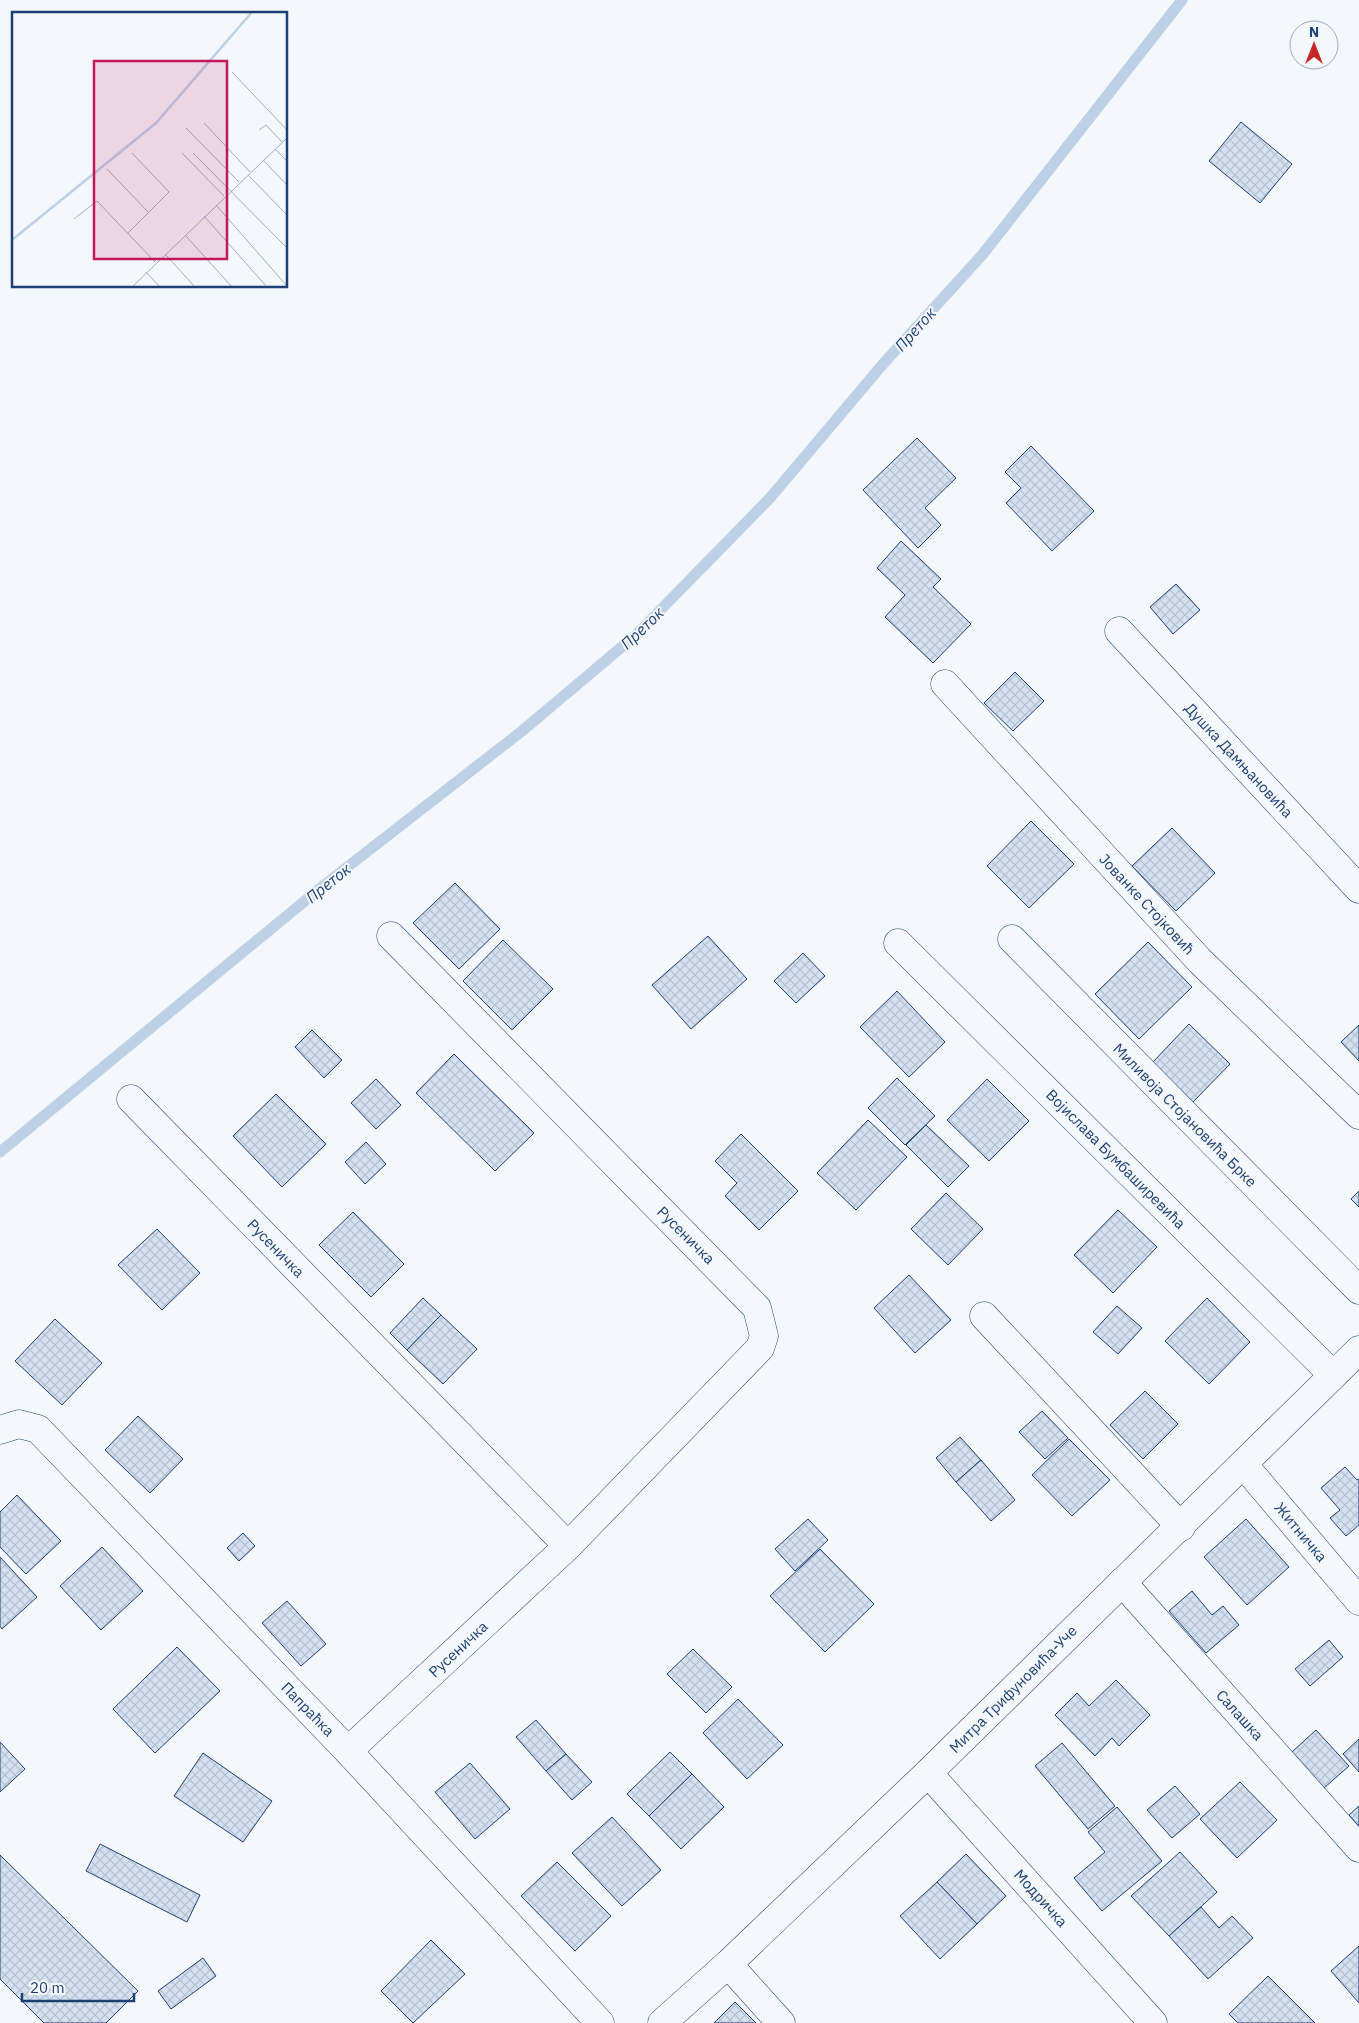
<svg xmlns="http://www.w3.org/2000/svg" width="1359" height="2023" viewBox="0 0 1359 2023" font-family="'IBM Plex Sans',sans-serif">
  <defs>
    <pattern id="building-cross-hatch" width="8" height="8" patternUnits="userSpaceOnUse" patternTransform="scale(1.25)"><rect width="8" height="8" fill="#d5e0f0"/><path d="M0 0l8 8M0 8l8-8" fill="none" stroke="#b6c1d1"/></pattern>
  </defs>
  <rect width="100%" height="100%" fill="#f4f7fb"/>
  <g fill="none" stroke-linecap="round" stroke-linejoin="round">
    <polyline stroke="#bed0e5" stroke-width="11" points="0,1152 323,886 522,731 636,635 770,498 883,364 983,254 1182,0"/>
  </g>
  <g fill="url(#building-cross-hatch)" stroke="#1d3f73">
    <polygon points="1241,122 1292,164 1260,203 1209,161"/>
    <polygon points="917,438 956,478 925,508 941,525 918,548 863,490"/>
    <polygon points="1031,446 1094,511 1052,551 1006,503 1021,488 1005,472"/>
    <polygon points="901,541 941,579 933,587 971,624 933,663 885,617 905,595 877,568"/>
    <polygon points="1176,584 1200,610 1173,634 1150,607"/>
    <polygon points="1015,672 1044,701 1013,731 984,703"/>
    <polygon points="1031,821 1074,864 1029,908 987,866"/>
    <polygon points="1172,828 1215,873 1176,911 1132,866"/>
    <polygon points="455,883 500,929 459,969 413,923"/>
    <polygon points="708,936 747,979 691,1029 652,985"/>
    <polygon points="503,940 553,989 512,1030 463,981"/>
    <polygon points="1148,942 1192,987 1139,1039 1095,994"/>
    <polygon points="803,953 825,976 796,1003 774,981"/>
    <polygon points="897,991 945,1042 909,1077 860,1027"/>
    <polygon points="1189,1024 1230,1064 1193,1102 1152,1063"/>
    <polygon points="1359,1025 1359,1061 1341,1042"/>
    <polygon points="312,1030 342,1060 324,1078 295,1047"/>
    <polygon points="454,1054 534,1133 495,1171 416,1093"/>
    <polygon points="897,1078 935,1116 905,1145 868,1108"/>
    <polygon points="376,1079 401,1105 376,1129 351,1103"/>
    <polygon points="987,1079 1029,1121 989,1161 947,1120"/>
    <polygon points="276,1094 326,1144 282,1187 233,1136"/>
    <polygon points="868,1120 907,1157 856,1210 817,1173"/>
    <polygon points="926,1125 969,1166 948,1187 906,1145"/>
    <polygon points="741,1134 798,1191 759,1230 725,1196 737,1183 715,1161"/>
    <polygon points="366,1142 386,1164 365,1184 345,1162"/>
    <polygon points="1359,1191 1359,1207 1351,1199"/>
    <polygon points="946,1193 983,1229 948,1265 911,1229"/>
    <polygon points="1118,1210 1157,1247 1113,1293 1074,1255"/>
    <polygon points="353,1212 404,1264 371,1297 319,1245"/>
    <polygon points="157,1229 200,1273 162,1310 118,1265"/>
    <polygon points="909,1275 951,1320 915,1353 874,1308"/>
    <polygon points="423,1298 441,1315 407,1350 390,1333"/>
    <polygon points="1207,1298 1250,1342 1209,1384 1165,1341"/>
    <polygon points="1117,1306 1142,1328 1118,1354 1093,1332"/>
    <polygon points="441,1315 477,1349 443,1384 407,1350"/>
    <polygon points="55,1319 102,1363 62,1405 15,1361"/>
    <polygon points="1145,1391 1178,1424 1143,1459 1110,1425"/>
    <polygon points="1042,1411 1068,1438 1045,1459 1019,1432"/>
    <polygon points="138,1416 183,1459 150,1493 105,1450"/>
    <polygon points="960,1437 981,1460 956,1482 936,1458"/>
    <polygon points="1069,1439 1110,1480 1072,1516 1032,1475"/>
    <polygon points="981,1460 1015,1500 991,1521 956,1482"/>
    <polygon points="1345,1467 1357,1480 1359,1479 1359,1525 1346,1536 1330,1518 1340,1510 1321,1488"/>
    <polygon points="17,1495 61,1541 26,1574 0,1547 0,1512"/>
    <polygon points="808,1519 828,1540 795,1571 775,1549"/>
    <polygon points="1246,1519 1289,1567 1247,1605 1204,1557"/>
    <polygon points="243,1533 255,1546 239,1561 227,1548"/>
    <polygon points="102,1547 143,1591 101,1630 60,1586"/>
    <polygon points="820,1549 874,1604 825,1652 770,1596"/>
    <polygon points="0,1557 37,1597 2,1629 0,1626"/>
    <polygon points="1192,1591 1212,1615 1223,1606 1239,1625 1206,1653 1169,1611"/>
    <polygon points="287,1601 326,1644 301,1666 262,1623"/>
    <polygon points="1329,1640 1343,1657 1310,1686 1295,1669"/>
    <polygon points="177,1647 220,1691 155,1753 113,1709"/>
    <polygon points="693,1649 732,1687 706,1713 667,1674"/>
    <polygon points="1116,1680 1150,1715 1119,1746 1112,1738 1095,1756 1055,1715 1077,1693 1089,1706"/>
    <polygon points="738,1699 783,1745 747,1779 703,1733"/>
    <polygon points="536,1720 566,1754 546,1771 516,1737"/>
    <polygon points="1316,1730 1349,1766 1324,1788 1292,1752"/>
    <polygon points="1359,1739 1359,1772 1343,1754"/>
    <polygon points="0,1742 25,1769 0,1792"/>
    <polygon points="1062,1743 1115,1806 1088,1829 1035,1766"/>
    <polygon points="670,1752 692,1774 649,1816 627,1794"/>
    <polygon points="203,1753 272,1801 243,1842 174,1796"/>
    <polygon points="566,1754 592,1782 572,1800 546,1771"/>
    <polygon points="470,1763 510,1809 475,1839 435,1792"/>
    <polygon points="692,1774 724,1807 681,1849 649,1816"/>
    <polygon points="1240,1782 1277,1820 1237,1858 1200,1819"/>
    <polygon points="1175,1786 1200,1814 1172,1838 1147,1810"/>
    <polygon points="1359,1806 1359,1826 1349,1815"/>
    <polygon points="1117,1807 1162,1861 1102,1911 1074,1878 1105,1852 1088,1832"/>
    <polygon points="612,1817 661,1870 622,1906 572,1853"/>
    <polygon points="100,1844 200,1895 187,1922 86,1871"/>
    <polygon points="1180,1852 1217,1892 1169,1936 1131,1896"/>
    <polygon points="966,1854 1006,1896 977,1924 937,1882"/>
    <polygon points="0,1855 138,1991 106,2023 44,2023 0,1979"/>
    <polygon points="557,1862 611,1916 575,1951 521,1896"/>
    <polygon points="937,1882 977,1924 940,1959 900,1916"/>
    <polygon points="1201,1907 1219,1928 1232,1916 1253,1938 1208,1979 1169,1936"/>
    <polygon points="431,1940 465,1974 413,2023 381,1991"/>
    <polygon points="1359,1946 1359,2003 1331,1971"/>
    <polygon points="203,1958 216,1976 171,2009 158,1991"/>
    <polygon points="1268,1976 1315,2023 1238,2023 1229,2014"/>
    <polygon points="735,2002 756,2023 714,2023"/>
  </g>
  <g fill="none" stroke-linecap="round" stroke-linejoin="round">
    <g stroke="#1d3f73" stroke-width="29">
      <g id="minor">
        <polyline points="1119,631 1359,889"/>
        <polyline points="945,684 1200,961 1359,1115"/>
        <polyline points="1012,939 1359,1290"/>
        <polyline points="898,943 1333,1375"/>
        <polyline points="131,1099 568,1546"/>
        <polyline points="984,1316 1181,1527"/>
        <polyline points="0,1430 19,1424 38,1429 348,1751 600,2023"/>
        <polyline points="1243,1464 1359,1601"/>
        <polyline points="1122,1582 1359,1848"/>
        <polyline points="348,1751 568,1546 760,1348 764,1336 757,1308 391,936"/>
        <polyline points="928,1773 1153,2023"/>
        <polyline points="728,1964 781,2023"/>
        <polyline points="662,2023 728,1964 928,1773 1359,1350"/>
      </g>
    </g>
    <use href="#minor" stroke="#f4f7fb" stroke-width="28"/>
  </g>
  <g text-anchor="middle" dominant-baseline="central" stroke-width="4" stroke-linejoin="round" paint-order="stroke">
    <g font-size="15" fill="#1d3f73" stroke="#f4f7fb">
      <text transform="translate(1239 760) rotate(47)">Душка Дамњановића</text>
      <text transform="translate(1147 904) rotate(47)">Јованке Стојковић</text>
      <text transform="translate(1185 1115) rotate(45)">Миливоја Стојановића Брке</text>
      <text transform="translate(1116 1159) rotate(45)">Војислава Бумбаширевића</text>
      <text transform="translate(686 1235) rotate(45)">Русеничка</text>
      <text transform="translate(276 1248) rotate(46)">Русеничка</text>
      <text transform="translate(1301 1532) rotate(50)">Житничка</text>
      <text transform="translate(458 1649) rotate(-43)">Русеничка</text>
      <text transform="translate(1013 1689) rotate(-45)">Митра Трифуновића-Уче</text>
      <text transform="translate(308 1709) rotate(46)">Папраћка</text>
      <text transform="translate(1240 1715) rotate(48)">Салашка</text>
      <text transform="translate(1041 1898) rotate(48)">Модричка</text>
    </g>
    <g font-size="16" font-style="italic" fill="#1d3f73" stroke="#f4f7fb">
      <text transform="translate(915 329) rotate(-48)">Преток</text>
      <text transform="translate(642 628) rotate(-44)">Преток</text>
      <text transform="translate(328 883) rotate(-39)">Преток</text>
    </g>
  </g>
  <g transform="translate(12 12)">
    <rect width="275" height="275" fill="#f4f7fb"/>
    <path fill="none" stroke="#bed0e5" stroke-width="2.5" d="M0,228L144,111L240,0"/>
    <path fill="none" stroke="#9eadc5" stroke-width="1" d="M220,60L275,118M192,111L238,160M174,116L227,170M247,118L254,113L270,130M263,137L275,149M170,141L212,184M181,141L275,236M251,148L275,173M95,157L137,201M236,163L275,203M204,193L275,274M192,204L255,275M62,207L85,189L143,250M116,221L157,180L120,141M173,223L220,275M153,242L183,275M134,260L148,275M120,275L275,126"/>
    <path fill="#c2185b" fill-opacity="0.15" stroke="#c2185b" stroke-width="2.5" d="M82,49H215V247H82Z"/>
    <rect width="275" height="275" fill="none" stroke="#1d3f73" stroke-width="2.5"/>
  </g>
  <g transform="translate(1314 45)"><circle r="24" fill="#f4f7fb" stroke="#9eadc5"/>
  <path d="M0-4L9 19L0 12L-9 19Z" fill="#c62828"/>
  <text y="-8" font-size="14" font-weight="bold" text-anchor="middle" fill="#1d3f73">N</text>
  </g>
  <path d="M22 1993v8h112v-8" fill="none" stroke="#1d3f73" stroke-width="2.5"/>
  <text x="30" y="1993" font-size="15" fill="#1d3f73" stroke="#f4f7fb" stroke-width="4" paint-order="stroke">20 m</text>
</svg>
